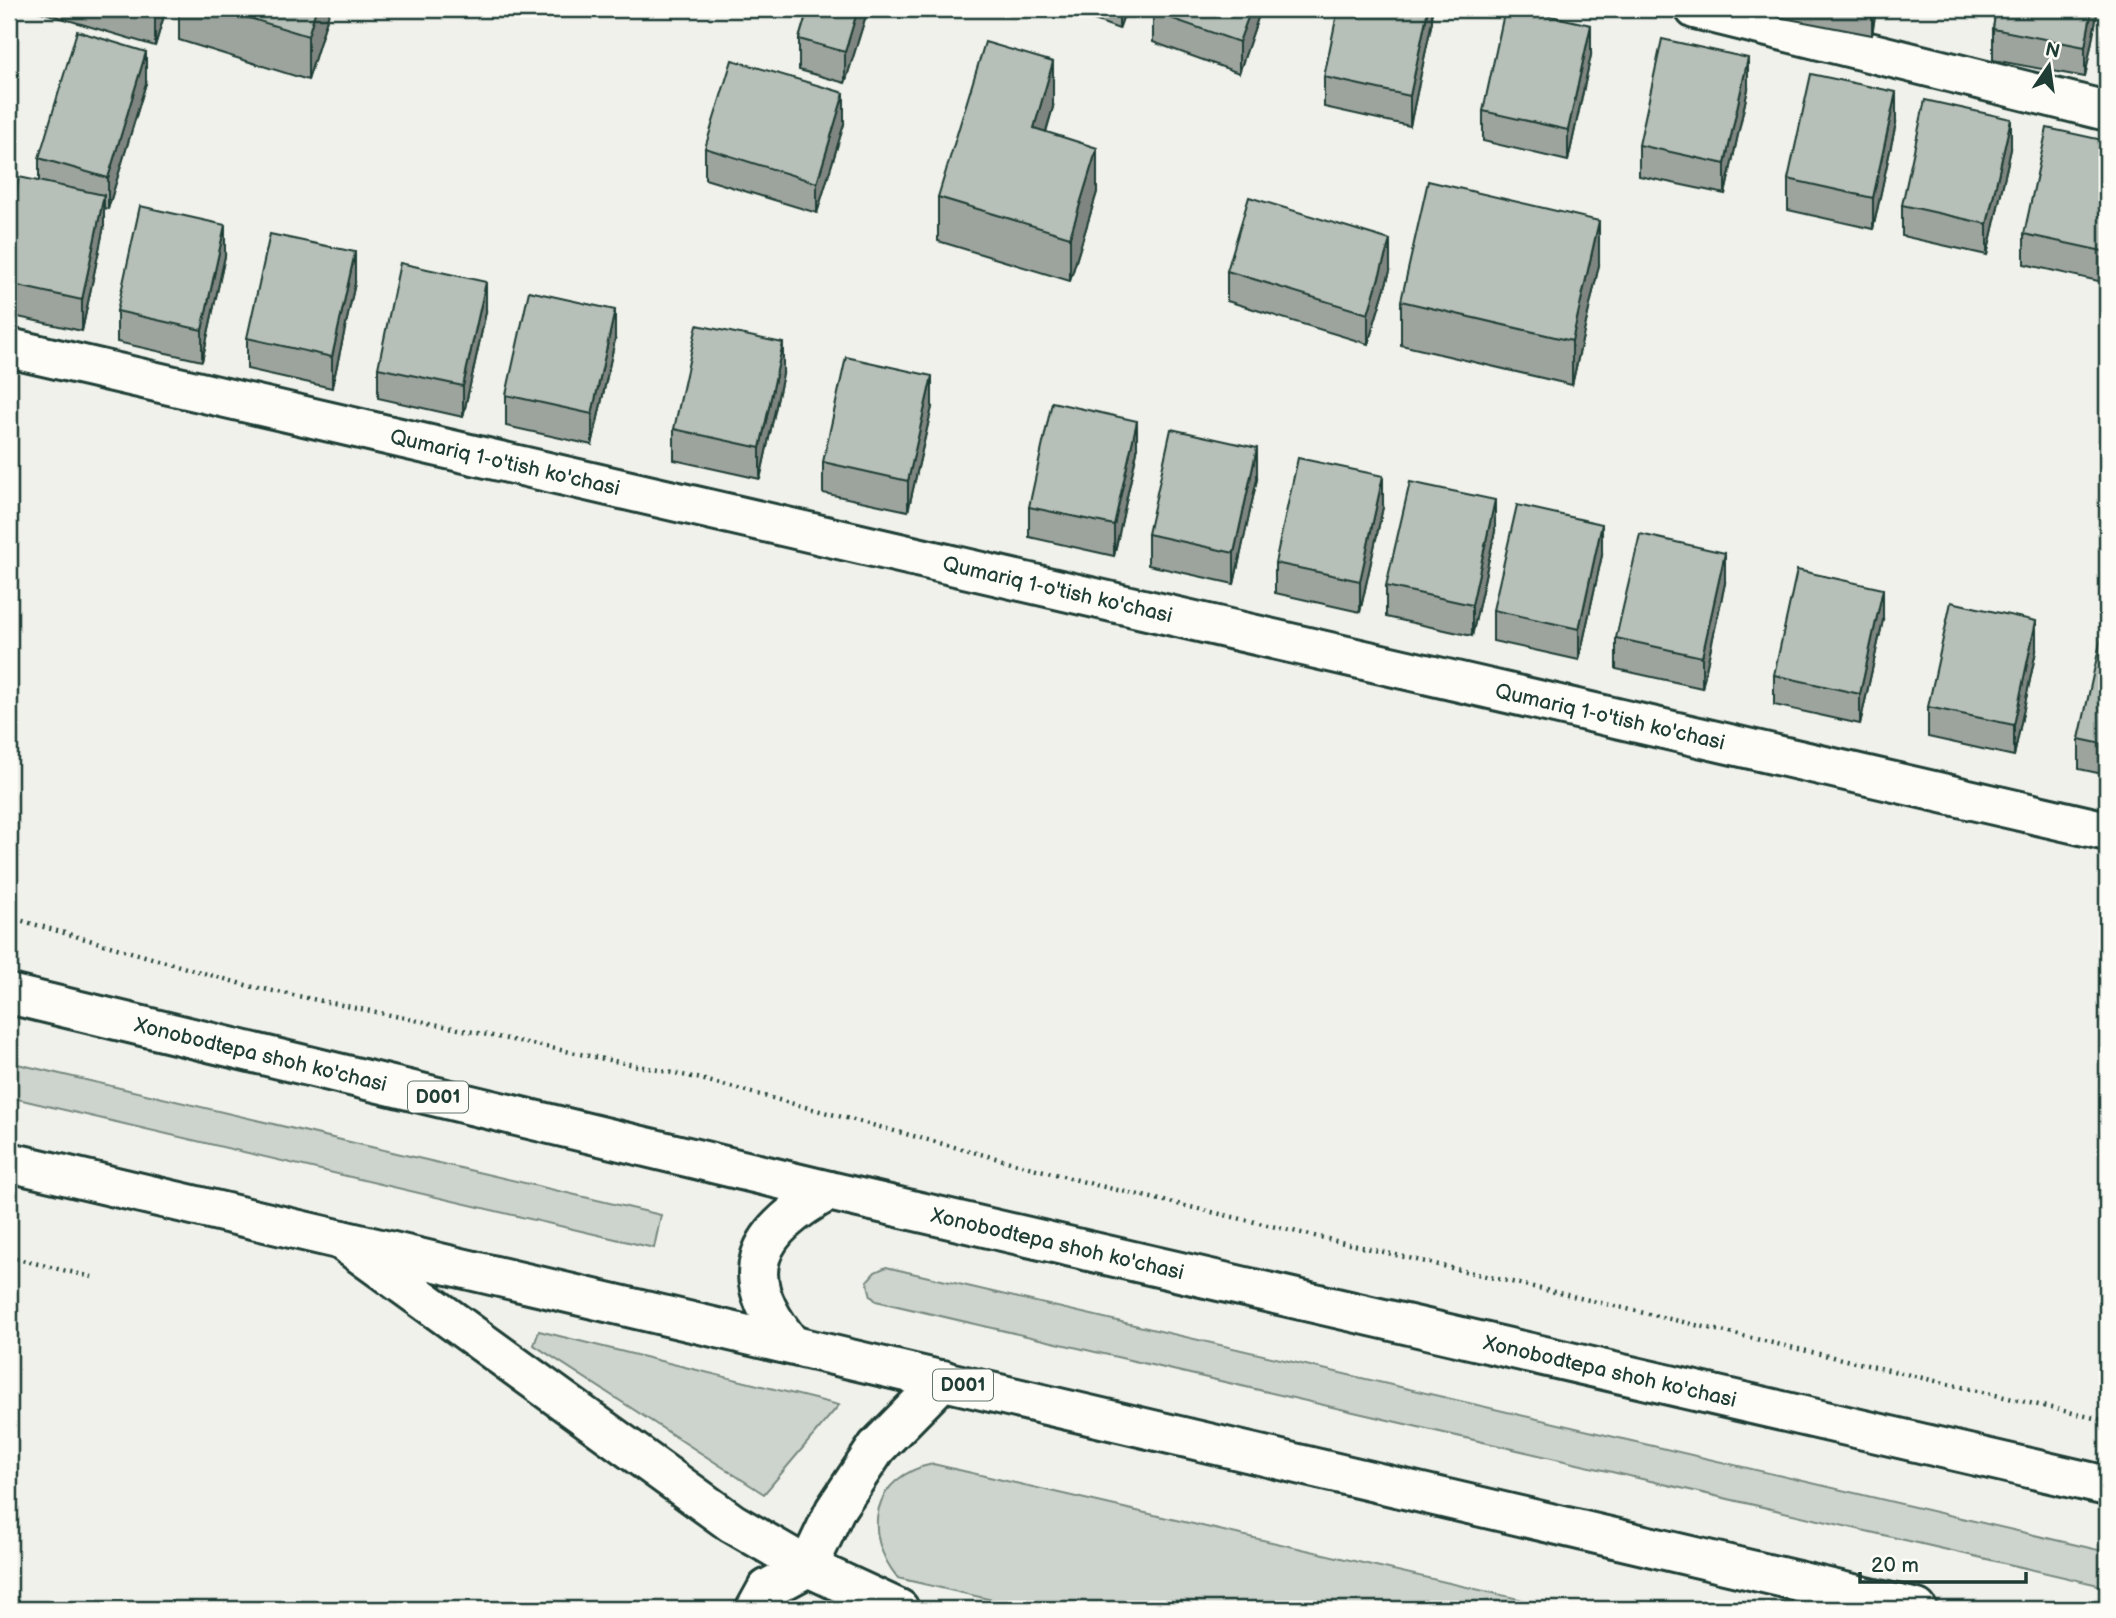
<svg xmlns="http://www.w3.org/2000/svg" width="2116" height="1618" viewBox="0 0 2116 1618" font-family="'Balsamiq Sans',sans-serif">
  <rect width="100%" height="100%" fill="#f0f1eb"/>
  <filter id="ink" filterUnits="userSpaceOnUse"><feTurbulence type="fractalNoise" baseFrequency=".0143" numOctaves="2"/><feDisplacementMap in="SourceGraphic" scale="14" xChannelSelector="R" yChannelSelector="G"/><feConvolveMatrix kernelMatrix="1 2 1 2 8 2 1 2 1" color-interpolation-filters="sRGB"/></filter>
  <g filter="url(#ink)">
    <g fill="#cdd3cd" stroke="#768880" stroke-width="2">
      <polygon points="9,1062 661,1215 654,1248 9,1097"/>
      <polygon points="886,1267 2107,1552 2107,1587 876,1301 871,1296 867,1281 875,1272"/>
      <polygon points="539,1331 839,1405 764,1494 534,1345"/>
      <path d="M933,1464L1562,1609H1031L898,1578C861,1533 872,1476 933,1464Z"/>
    </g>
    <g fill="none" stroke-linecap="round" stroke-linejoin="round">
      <g stroke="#1f3d34" stroke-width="44">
        <g id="minor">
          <polyline points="1695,9 2107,111"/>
          <path id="s1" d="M9,348L2107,831"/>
          <polyline points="341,1240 732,1523 808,1567 899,1609"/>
          <polyline points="756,1609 767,1589 808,1567 835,1510 877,1447 943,1380"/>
        </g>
      </g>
      <g stroke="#1f3d34" stroke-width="44">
        <g id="highway">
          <path id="s2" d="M9,994L829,1191L2107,1486"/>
          <polyline points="9,1162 1917,1609"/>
          <path d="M791,1344C733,1275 755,1231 829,1191"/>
        </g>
      </g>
      <g stroke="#1f3d34" stroke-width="4.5" stroke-dasharray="2 5" stroke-linecap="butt">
        <polyline points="9,917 249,986 697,1078 1096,1185 2107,1421"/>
        <polyline points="9,1257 92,1277"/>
      </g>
      <use href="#minor" stroke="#fdfcf7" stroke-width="38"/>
      <use href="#highway" stroke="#fdfcf7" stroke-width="38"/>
    </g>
    <g fill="#9da49e" stroke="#1f3d34" stroke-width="2">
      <polygon points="31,9 166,9 155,46"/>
      <polygon points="179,9 330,9 308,80 179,40"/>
      <polygon points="808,9 868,9 845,83 799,70 799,39"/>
      <polygon points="1064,9 1126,9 1119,29"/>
      <polygon points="1261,9 1239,73 1153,42 1153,12"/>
      <polygon points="1432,9 1432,21 1410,126 1324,107 1324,77"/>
      <polygon points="1778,9 1876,9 1872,35 1778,17"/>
      <polygon points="1996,9 2098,9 2085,77 1993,60 1993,29"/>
      <polygon points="1591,55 1568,161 1483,141 1483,111"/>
      <polygon points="146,83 108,209 104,208 104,226 82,331 9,315 9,224 39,181 39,158"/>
      <polygon points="1748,89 1725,194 1639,176 1639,145"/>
      <polygon points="1053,107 1046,132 1097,192 1070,281 938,241 938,197"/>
      <polygon points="1896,123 1873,229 1788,210 1788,179"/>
      <polygon points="844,124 817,213 705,179 705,148"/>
      <polygon points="2107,141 2107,283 2024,264 2024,234"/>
      <polygon points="2011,149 1987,255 1902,236 1902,205"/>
      <polygon points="225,256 202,361 117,342 117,311"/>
      <polygon points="1599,265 1572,385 1401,345 1401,301"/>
      <polygon points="1227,271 1390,271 1368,344 1227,301"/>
      <polygon points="355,283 332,388 247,369 247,338"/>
      <polygon points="486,312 463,417 378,398 378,368"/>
      <polygon points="615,340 592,445 506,426 506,395"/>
      <polygon points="783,374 760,479 674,460 674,429"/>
      <polygon points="932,407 908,511 823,493 823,462"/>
      <polygon points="1137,451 1114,556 1029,537 1029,507"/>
      <polygon points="1257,479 1234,584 1148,565 1148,534"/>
      <polygon points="1383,507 1360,612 1275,593 1275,563"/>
      <polygon points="1495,531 1472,636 1386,617 1386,586"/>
      <polygon points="1602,555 1579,660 1493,641 1493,610"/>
      <polygon points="1725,583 1702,688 1616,669 1616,638"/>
      <polygon points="1883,620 1860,724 1774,705 1774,675"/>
      <polygon points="2107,635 2107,775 2079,769 2079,739"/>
      <polygon points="2036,651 2014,756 1928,737 1928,707"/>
    </g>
    <g fill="#7f8681" stroke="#1f3d34" stroke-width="2">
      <polygon points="155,9 166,9 155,46"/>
      <polygon points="316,9 330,9 308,80 308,36"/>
      <polygon points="858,9 868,9 845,83 845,52"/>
      <polygon points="1119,9 1126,9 1119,29"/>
      <polygon points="1251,9 1261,9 1239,73 1239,42"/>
      <polygon points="1428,9 1432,9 1432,21 1410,126 1410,96"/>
      <polygon points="1872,9 1876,9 1872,35"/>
      <polygon points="2092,9 2098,9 2085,77 2085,47"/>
      <polygon points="1591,25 1591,55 1568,161 1568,130"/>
      <polygon points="146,52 146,83 108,209 108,178"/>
      <polygon points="1748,58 1748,89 1725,194 1725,164"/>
      <polygon points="1053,62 1053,107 1034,172 1034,128"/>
      <polygon points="1896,92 1896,123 1873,229 1873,198"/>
      <polygon points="844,93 844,124 817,213 817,183"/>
      <polygon points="2011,119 2011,149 1987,255 1987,224"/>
      <polygon points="1097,148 1097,192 1070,281 1070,237"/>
      <polygon points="104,195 104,226 82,331 82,300"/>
      <polygon points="1599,221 1599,265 1572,385 1572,341"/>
      <polygon points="225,225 225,256 202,361 202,330"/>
      <polygon points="1390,240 1390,271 1368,344 1368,314"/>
      <polygon points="355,252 355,283 332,388 332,357"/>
      <polygon points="486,282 486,312 463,417 463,386"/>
      <polygon points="615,310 615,340 592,445 592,414"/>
      <polygon points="783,343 783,374 760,479 760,448"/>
      <polygon points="932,376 932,407 908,511 908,481"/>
      <polygon points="1137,421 1137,451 1114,556 1114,525"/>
      <polygon points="1257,448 1257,479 1234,584 1234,553"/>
      <polygon points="1383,476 1383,507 1360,612 1360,581"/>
      <polygon points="1495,500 1495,531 1472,636 1472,605"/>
      <polygon points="1602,524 1602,555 1579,660 1579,629"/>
      <polygon points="1725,553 1725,583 1702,688 1702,657"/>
      <polygon points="1883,589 1883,620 1860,724 1860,694"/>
      <polygon points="2036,621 2036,651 2014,756 2014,725"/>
    </g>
    <g fill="#b6bfb8" stroke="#1f3d34" stroke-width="2">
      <polygon points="220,9 316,9 308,36"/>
      <polygon points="808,9 858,9 845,52 799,39"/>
      <polygon points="1154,9 1251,9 1239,42 1153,12"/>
      <polygon points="1338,9 1428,9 1410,96 1324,77"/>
      <polygon points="1505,9 1519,9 1591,25 1568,130 1483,111"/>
      <polygon points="1996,9 2092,9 2085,47 1993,29"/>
      <polygon points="77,31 146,52 108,178 39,158"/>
      <polygon points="1662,39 1748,58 1725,164 1639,145"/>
      <polygon points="985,42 1053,62 1034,128 1097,148 1070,237 938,197"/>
      <polygon points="732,60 844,93 817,183 705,148"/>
      <polygon points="1811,74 1896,92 1873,198 1788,179"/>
      <polygon points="1925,100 2011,119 1987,224 1902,205"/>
      <polygon points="2047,128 2107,141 2107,252 2024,234"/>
      <polygon points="19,177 104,195 82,300 9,284 9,224"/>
      <polygon points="1428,181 1599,221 1572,341 1401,301"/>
      <polygon points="1249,197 1390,240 1368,314 1227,271"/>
      <polygon points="140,206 225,225 202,330 117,311"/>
      <polygon points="270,234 355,252 332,357 247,338"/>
      <polygon points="400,263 486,282 463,386 378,368"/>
      <polygon points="529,291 615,310 592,414 506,395"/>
      <polygon points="697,325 783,343 760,448 674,429"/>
      <polygon points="846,357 932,376 908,481 823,462"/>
      <polygon points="1052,402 1137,421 1114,525 1029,507"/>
      <polygon points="1171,429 1257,448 1234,553 1148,534"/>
      <polygon points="1298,458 1383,476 1360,581 1275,563"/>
      <polygon points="1410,482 1495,500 1472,605 1386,586"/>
      <polygon points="1517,505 1602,524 1579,629 1493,610"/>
      <polygon points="1640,534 1725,553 1702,657 1616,638"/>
      <polygon points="1797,570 1883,589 1860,694 1774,675"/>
      <polygon points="1951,602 2036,621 2014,725 1928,707"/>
      <polygon points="2102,634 2107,635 2107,745 2079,739"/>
    </g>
  </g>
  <g text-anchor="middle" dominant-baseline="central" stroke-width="5" stroke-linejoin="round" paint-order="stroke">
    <g fill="#fdfcf7" stroke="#62766e" stroke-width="2">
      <rect x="408" y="1081.5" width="60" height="31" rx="5"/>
      <rect x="933" y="1369.5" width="60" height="31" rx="5"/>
    </g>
    <g font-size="19" font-weight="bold" fill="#1f3d34">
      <text x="438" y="1097">D001</text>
      <text x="963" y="1385">D001</text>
    </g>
    <g font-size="21" fill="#1f3d34" stroke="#fdfcf7">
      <text stroke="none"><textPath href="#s1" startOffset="509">Qumariq 1-o'tish ko'chasi</textPath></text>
      <text stroke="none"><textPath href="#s1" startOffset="1076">Qumariq 1-o'tish ko'chasi</textPath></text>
      <text stroke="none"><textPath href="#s1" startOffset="1643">Qumariq 1-o'tish ko'chasi</textPath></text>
      <text stroke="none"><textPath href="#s2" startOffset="259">Xonobodtepa shoh ko'chasi</textPath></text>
      <text stroke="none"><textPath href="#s2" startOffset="1078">Xonobodtepa shoh ko'chasi</textPath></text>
      <text stroke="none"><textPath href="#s2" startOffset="1645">Xonobodtepa shoh ko'chasi</textPath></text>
    </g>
  </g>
  <rect width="2116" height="1618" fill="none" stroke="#fdfcf7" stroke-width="35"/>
  <rect x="18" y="18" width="2081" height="1583" fill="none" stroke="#1f3d34" stroke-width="2.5" filter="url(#ink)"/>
  <g transform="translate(2049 66) rotate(13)" stroke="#fdfcf7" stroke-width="5" paint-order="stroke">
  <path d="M0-5L12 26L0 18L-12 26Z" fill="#1f3d34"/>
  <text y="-10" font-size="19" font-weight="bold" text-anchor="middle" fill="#1f3d34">N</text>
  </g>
  <path d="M1860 1572v10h166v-10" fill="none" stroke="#1f3d34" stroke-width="3.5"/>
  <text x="1871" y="1572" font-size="21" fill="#1f3d34" stroke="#fdfcf7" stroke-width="5" paint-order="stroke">20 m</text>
</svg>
